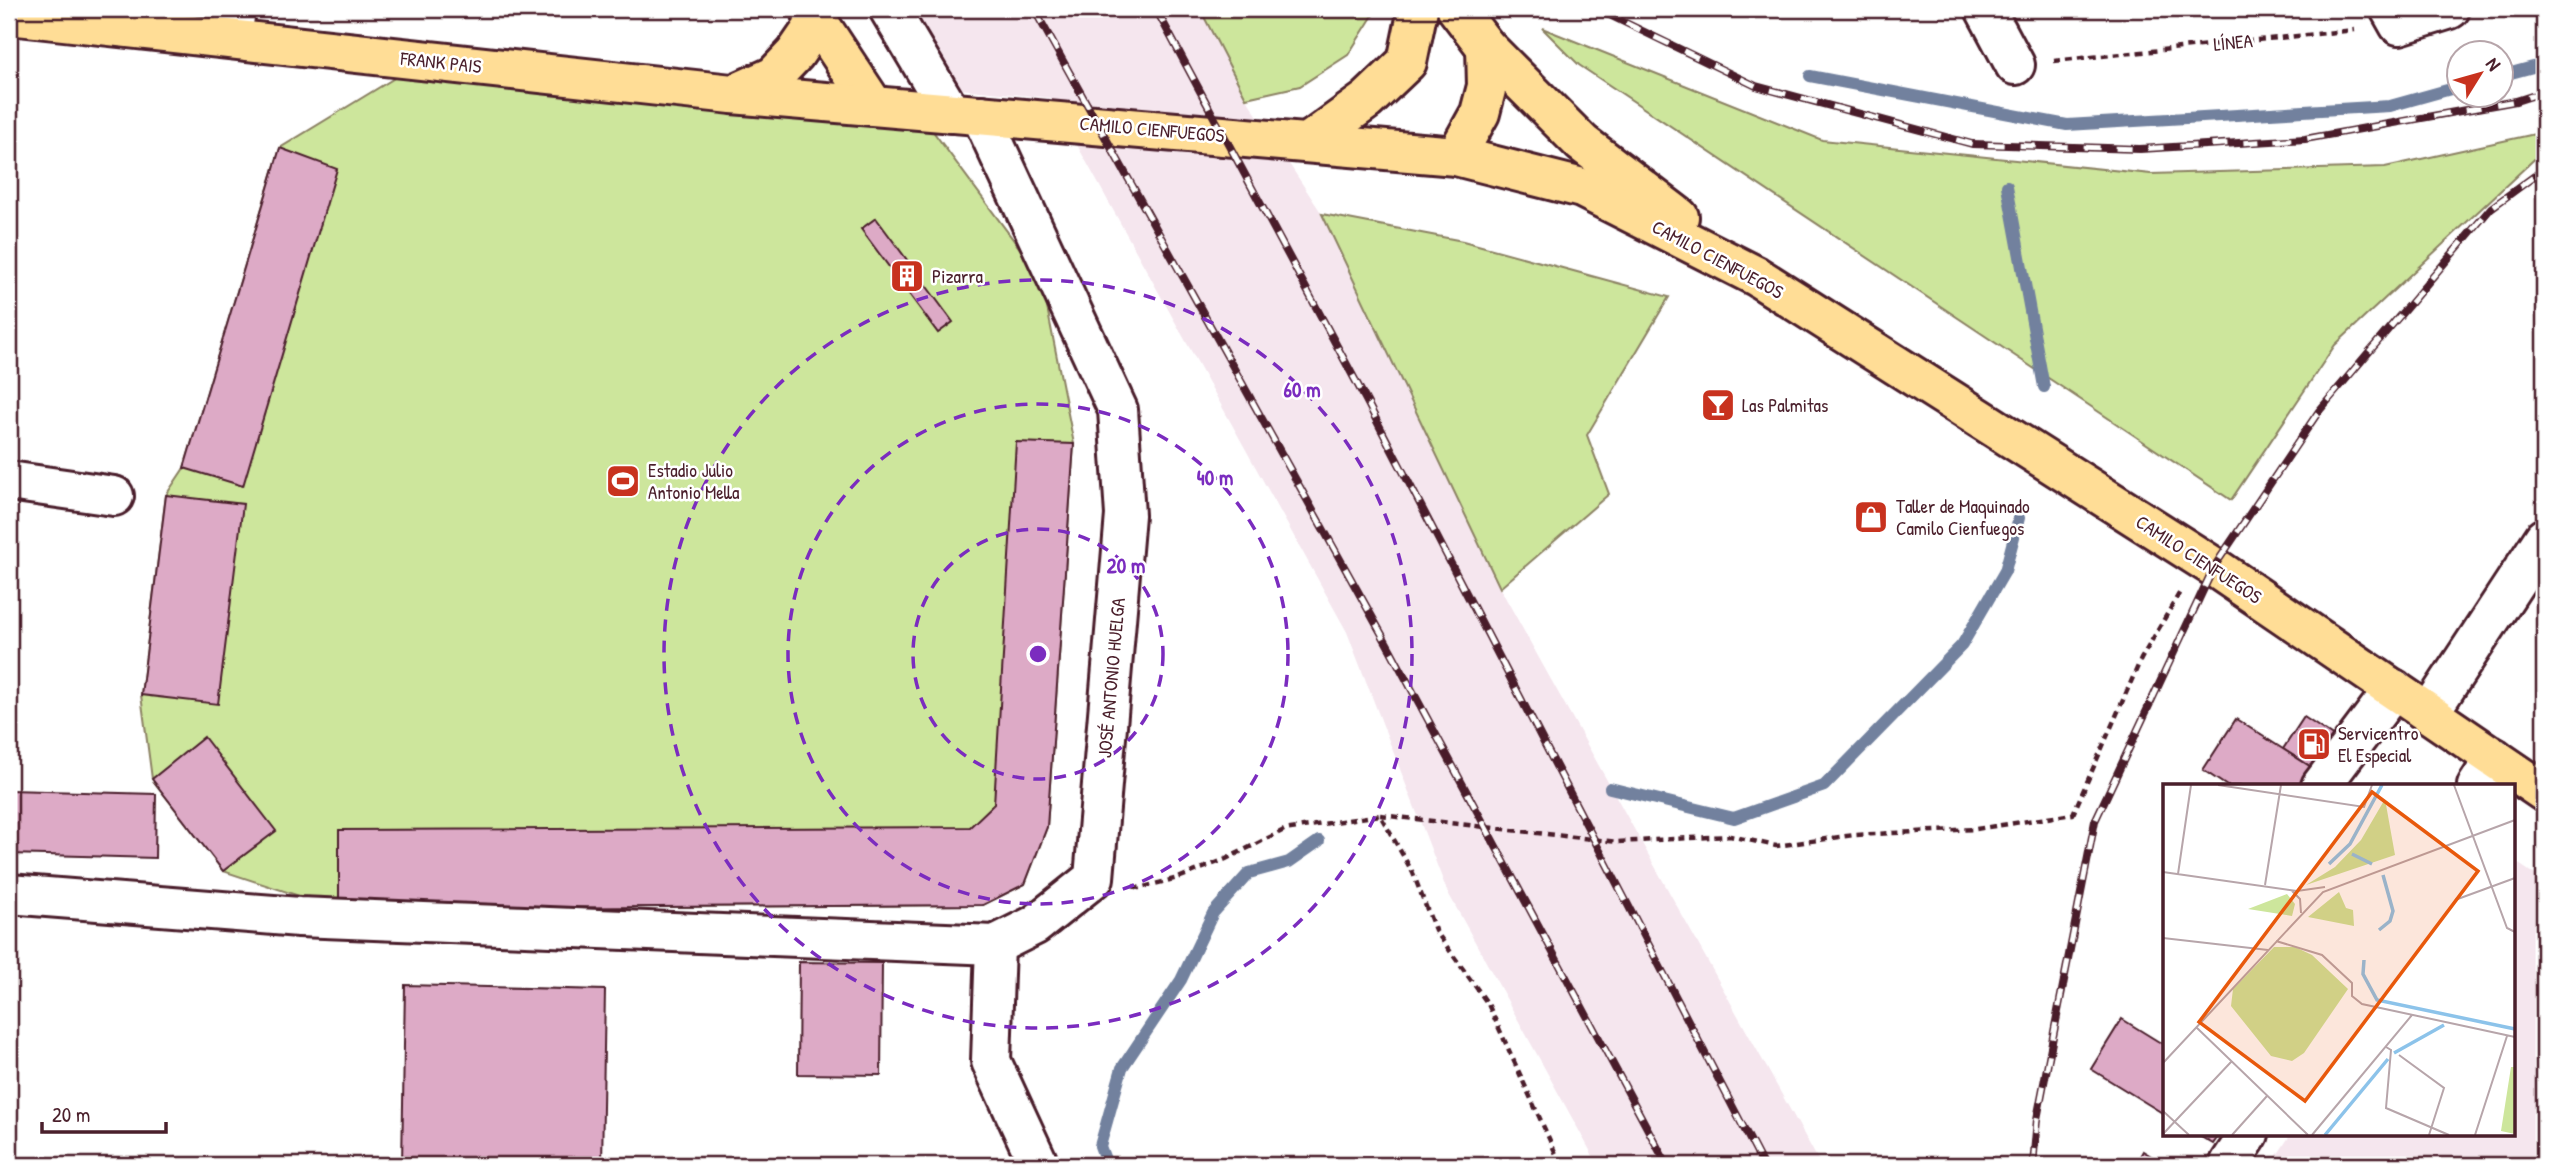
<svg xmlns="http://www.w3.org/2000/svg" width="2553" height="1174" viewBox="0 0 2553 1174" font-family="'Patrick Hand',sans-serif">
  <rect width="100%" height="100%" fill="#fff"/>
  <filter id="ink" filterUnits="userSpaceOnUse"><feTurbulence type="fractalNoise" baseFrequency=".0143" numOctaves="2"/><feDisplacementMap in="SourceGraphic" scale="14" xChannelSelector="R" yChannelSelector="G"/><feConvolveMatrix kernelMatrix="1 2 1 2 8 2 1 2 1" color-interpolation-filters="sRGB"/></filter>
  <g filter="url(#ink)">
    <g fill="#f5e6ee">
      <polygon points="913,9 1200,9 1246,98 1322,214 1500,588 1821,1165 1598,1165 1447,891 1347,632 1051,98 960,89"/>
      <polygon points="2513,860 2544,881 2544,1165 2283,1165 2274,1160 2291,1134 2513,1134"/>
    </g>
    <g fill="#cde69c" stroke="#8c8264" stroke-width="2">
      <polygon points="1200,9 1377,9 1348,55 1300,86 1246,98"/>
      <polygon points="1542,28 1822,140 2151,174 2385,167 2544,132 2544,150 2335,345 2231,500 1579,65"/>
      <polygon points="411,68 932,130 1041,277 1074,444 1047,827 1025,884 983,905 339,909 223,871 152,779 141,695 166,495 184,468 280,148"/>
      <polygon points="1322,214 1463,241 1669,297 1587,435 1609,494 1500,588"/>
    </g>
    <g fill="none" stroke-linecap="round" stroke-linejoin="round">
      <g stroke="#72819e" stroke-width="12">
        <polyline points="1810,76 2067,125 2390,106 2458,87"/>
        <polyline points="2500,76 2544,64"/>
        <polyline points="2007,186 2044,387"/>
        <polyline points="1610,788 1734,818 1824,786 1962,645 2005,571 2019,518"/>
        <polyline points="1107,1165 1100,1146 1122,1068 1181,980 1213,913 1249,873 1289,862 1319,841"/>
      </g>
    </g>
    <g fill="#ddaac6" stroke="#4a1f2b" stroke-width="2">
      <polygon points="280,148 337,169 243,486 184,468"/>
      <polygon points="876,218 953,322 938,333 861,229"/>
      <polygon points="1016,442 1074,444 1047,827 1025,884 983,905 339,909 339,830 970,827 994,804"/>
      <polygon points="166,495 243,504 218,704 141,695"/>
      <polygon points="2304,717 2340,741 2319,772 2283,749"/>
      <polygon points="2236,719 2319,772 2309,786 2227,786 2203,770"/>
      <polygon points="204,737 276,831 223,871 152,779"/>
      <polygon points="9,790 156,794 155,858 9,854"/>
      <polygon points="799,962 882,963 881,1075 798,1074"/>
      <polygon points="405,985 605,990 602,1165 402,1165"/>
      <polygon points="2122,1019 2164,1045 2164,1114 2091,1069"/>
      <polygon points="2196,1134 2220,1134 2213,1144"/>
      <polygon points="2143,1151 2166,1165 2135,1165"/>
    </g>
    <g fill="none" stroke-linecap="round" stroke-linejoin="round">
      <g stroke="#4a1f2b" stroke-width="44">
        <g id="minor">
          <polyline points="889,9 951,113"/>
          <polyline points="1985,9 2015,65"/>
          <polyline points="2390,9 2399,25 2450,9"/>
          <polyline points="232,39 236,9"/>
          <polyline points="9,481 114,496"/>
          <polyline points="2429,713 2544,538"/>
          <polyline points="2321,786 2394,689"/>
          <polyline points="2477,786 2495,758"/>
          <polyline points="9,894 299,917 995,945 1035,925 1094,878 1125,515 1118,410 981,115"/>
          <polyline points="995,945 991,1061 1039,1165"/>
          <polyline points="2234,1165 2230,1163 2249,1134"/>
        </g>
      </g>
      <g stroke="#4a1f2b" stroke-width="44">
        <g id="major">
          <polyline points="810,9 874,106"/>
          <polyline points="1457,9 1486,47 1582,143 1679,217"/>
          <polyline points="9,15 732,94 1456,156 1582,188 1756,276 2214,567 2544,792"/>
          <polyline points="734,94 774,76 795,54 817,22"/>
          <polyline points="1309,142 1367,100 1407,62 1418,9"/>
          <polyline points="1456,156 1480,113 1487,86 1486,47"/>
        </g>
      </g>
      <g stroke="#4a1f2b" stroke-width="4.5" stroke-dasharray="7 5" stroke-linecap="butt">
        <polyline points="2054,61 2355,30"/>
        <polyline points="1380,815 1617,842 1730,836 1776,846 1854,835 1976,829 2073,814 2141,659 2180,592"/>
        <polyline points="1133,886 1139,888 1178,878 1226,859 1284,830 1380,815 1413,873 1435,930 1488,1004 1561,1165"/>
      </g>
      <use href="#minor" stroke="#fff" stroke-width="38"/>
      <use href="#major" stroke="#ffdd96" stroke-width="38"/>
      <g stroke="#4a1f2b" stroke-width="8">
        <g id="rail">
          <polyline points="1034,9 1390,649 1667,1165"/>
          <polyline points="1156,9 1367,402 1763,1165"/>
          <polyline points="1597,9 1756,86 1972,144 2140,149 2305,139 2516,101 2544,92"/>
          <polyline points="2033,1165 2037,1119 2095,821 2214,567 2319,411 2491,208 2544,169"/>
        </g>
      </g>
      <use href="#rail" stroke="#fff" stroke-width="5" stroke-dasharray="16" stroke-linecap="butt"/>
    </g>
  </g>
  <g fill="none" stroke="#7b2cbf" stroke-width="3.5" stroke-dasharray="12 9">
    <circle cx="1038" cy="654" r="125"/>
    <circle cx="1038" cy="654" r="250"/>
    <circle cx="1038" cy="654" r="374"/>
  </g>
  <defs>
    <g id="building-square" transform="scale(1.75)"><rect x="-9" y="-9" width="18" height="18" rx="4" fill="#c8321e" stroke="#fff"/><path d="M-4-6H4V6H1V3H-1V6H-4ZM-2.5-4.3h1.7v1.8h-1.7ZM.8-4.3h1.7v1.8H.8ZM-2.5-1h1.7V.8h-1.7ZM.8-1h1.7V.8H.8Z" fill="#fff"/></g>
    <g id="bar-square" transform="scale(1.75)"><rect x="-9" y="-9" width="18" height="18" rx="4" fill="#c8321e" stroke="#fff"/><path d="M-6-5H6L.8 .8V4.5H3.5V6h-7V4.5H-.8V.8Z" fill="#fff"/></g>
    <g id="stadium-square" transform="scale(1.75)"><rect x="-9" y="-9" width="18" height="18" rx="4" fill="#c8321e" stroke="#fff"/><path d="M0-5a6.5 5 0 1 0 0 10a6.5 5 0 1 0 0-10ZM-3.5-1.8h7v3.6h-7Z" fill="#fff"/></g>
    <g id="shop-square" transform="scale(1.75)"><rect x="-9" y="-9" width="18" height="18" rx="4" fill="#c8321e" stroke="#fff"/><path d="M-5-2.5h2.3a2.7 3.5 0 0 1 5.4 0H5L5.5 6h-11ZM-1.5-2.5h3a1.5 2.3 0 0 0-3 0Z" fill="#fff"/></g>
    <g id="fuel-square" transform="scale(1.75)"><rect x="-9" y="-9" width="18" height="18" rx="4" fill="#c8321e" stroke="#fff"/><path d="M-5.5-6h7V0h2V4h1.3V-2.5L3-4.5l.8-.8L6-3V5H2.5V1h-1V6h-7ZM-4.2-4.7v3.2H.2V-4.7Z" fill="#fff"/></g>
  </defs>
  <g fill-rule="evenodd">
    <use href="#building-square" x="907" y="276"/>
    <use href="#bar-square" x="1718" y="405"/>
    <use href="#stadium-square" x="623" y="481"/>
    <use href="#shop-square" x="1871" y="517"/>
    <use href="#fuel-square" x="2314" y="744"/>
  </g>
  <g text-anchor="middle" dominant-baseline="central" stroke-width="5" stroke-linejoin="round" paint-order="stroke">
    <g font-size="19" fill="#4a1f2b" stroke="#fff">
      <text transform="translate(2233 42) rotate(-6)">LÍNEA</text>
      <text transform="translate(441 62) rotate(6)">FRANK PAIS</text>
      <text transform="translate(1152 129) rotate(5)">CAMILO CIENFUEGOS</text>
      <text transform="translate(1718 259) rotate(28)">CAMILO CIENFUEGOS</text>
      <text transform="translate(2199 559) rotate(33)">CAMILO CIENFUEGOS</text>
      <text transform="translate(1111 678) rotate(-85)">JOSÉ ANTONIO HUELGA</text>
    </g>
    <g font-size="19" fill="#4a1f2b" stroke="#fff" text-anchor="start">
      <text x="932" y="276">Pizarra</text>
      <text x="1742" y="405">Las Palmitas</text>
      <text x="648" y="470">Estadio Julio<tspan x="648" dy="22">Antonio Mella</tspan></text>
      <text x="1896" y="506">Taller de Maquinado<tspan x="1896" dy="22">Camilo Cienfuegos</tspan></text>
      <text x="2338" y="733">Servicentro<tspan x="2338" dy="22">El Especial</tspan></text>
    </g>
  </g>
  <g transform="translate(2163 784)">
    <rect width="352" height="352" fill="#fff"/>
    <path d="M222,15L232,71L143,101L172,83L198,56ZM176,108L183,124L190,126L191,142L145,133ZM124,110L132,120L129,132L85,125ZM111,163H132L149,171L185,205L141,269L129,277L108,272L68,222L70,205ZM348,283H352V350L338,347Z" fill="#cde69c"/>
    <path fill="none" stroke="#8cc3ea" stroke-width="3.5" d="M189,70L209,80M166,80L187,60L219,1M216,146L227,137L230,127L220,91M201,176L200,190L214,216L352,245M231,269L281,241M162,351L225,275"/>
    <path fill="none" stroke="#b7a5aa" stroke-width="2" d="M55,1L201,23L209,1M291,1L344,144L352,148M0,88L134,107L162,103M15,90L28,1M102,101L118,1M129,107L137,115L138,129M292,116L352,94M0,154L105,166M113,157L159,171L189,199V212L199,220L352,253M33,243L145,351M223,263L228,266L223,324L286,351M236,271L281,304L266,351M0,279L160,108L352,36M0,327L26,351M0,350L68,278M69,351L104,312M149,351L249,231M312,351L344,252"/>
    <path fill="#e8590c" fill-opacity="0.15" stroke="#e8590c" stroke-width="3.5" d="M209,8L315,87L142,317L36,238Z"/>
    <rect width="352" height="352" fill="none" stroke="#4a1f2b" stroke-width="3.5"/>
  </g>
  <circle cx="1038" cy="654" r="10" fill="#7b2cbf" stroke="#fff" stroke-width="3.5"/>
  <g font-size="21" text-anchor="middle" font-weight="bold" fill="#7b2cbf" stroke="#fff" stroke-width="5" stroke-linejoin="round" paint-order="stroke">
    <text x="1302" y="397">60 m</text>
    <text x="1215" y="485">40 m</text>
    <text x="1126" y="573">20 m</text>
  </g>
  <rect width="2553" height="1174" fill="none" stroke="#fff" stroke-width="35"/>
  <rect x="18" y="18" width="2518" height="1139" fill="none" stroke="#4a1f2b" stroke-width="2.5" filter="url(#ink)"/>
  <g transform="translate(2480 74) rotate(53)"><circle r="33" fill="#ffffff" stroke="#b7a5aa" stroke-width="2"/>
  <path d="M0-5L12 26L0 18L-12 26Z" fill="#c8321e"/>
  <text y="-10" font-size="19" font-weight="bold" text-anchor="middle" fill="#4a1f2b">N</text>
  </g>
  <path d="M42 1122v10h124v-10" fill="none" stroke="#4a1f2b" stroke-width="3.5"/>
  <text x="52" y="1122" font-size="21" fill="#4a1f2b" stroke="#ffffff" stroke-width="5" paint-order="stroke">20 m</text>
</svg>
